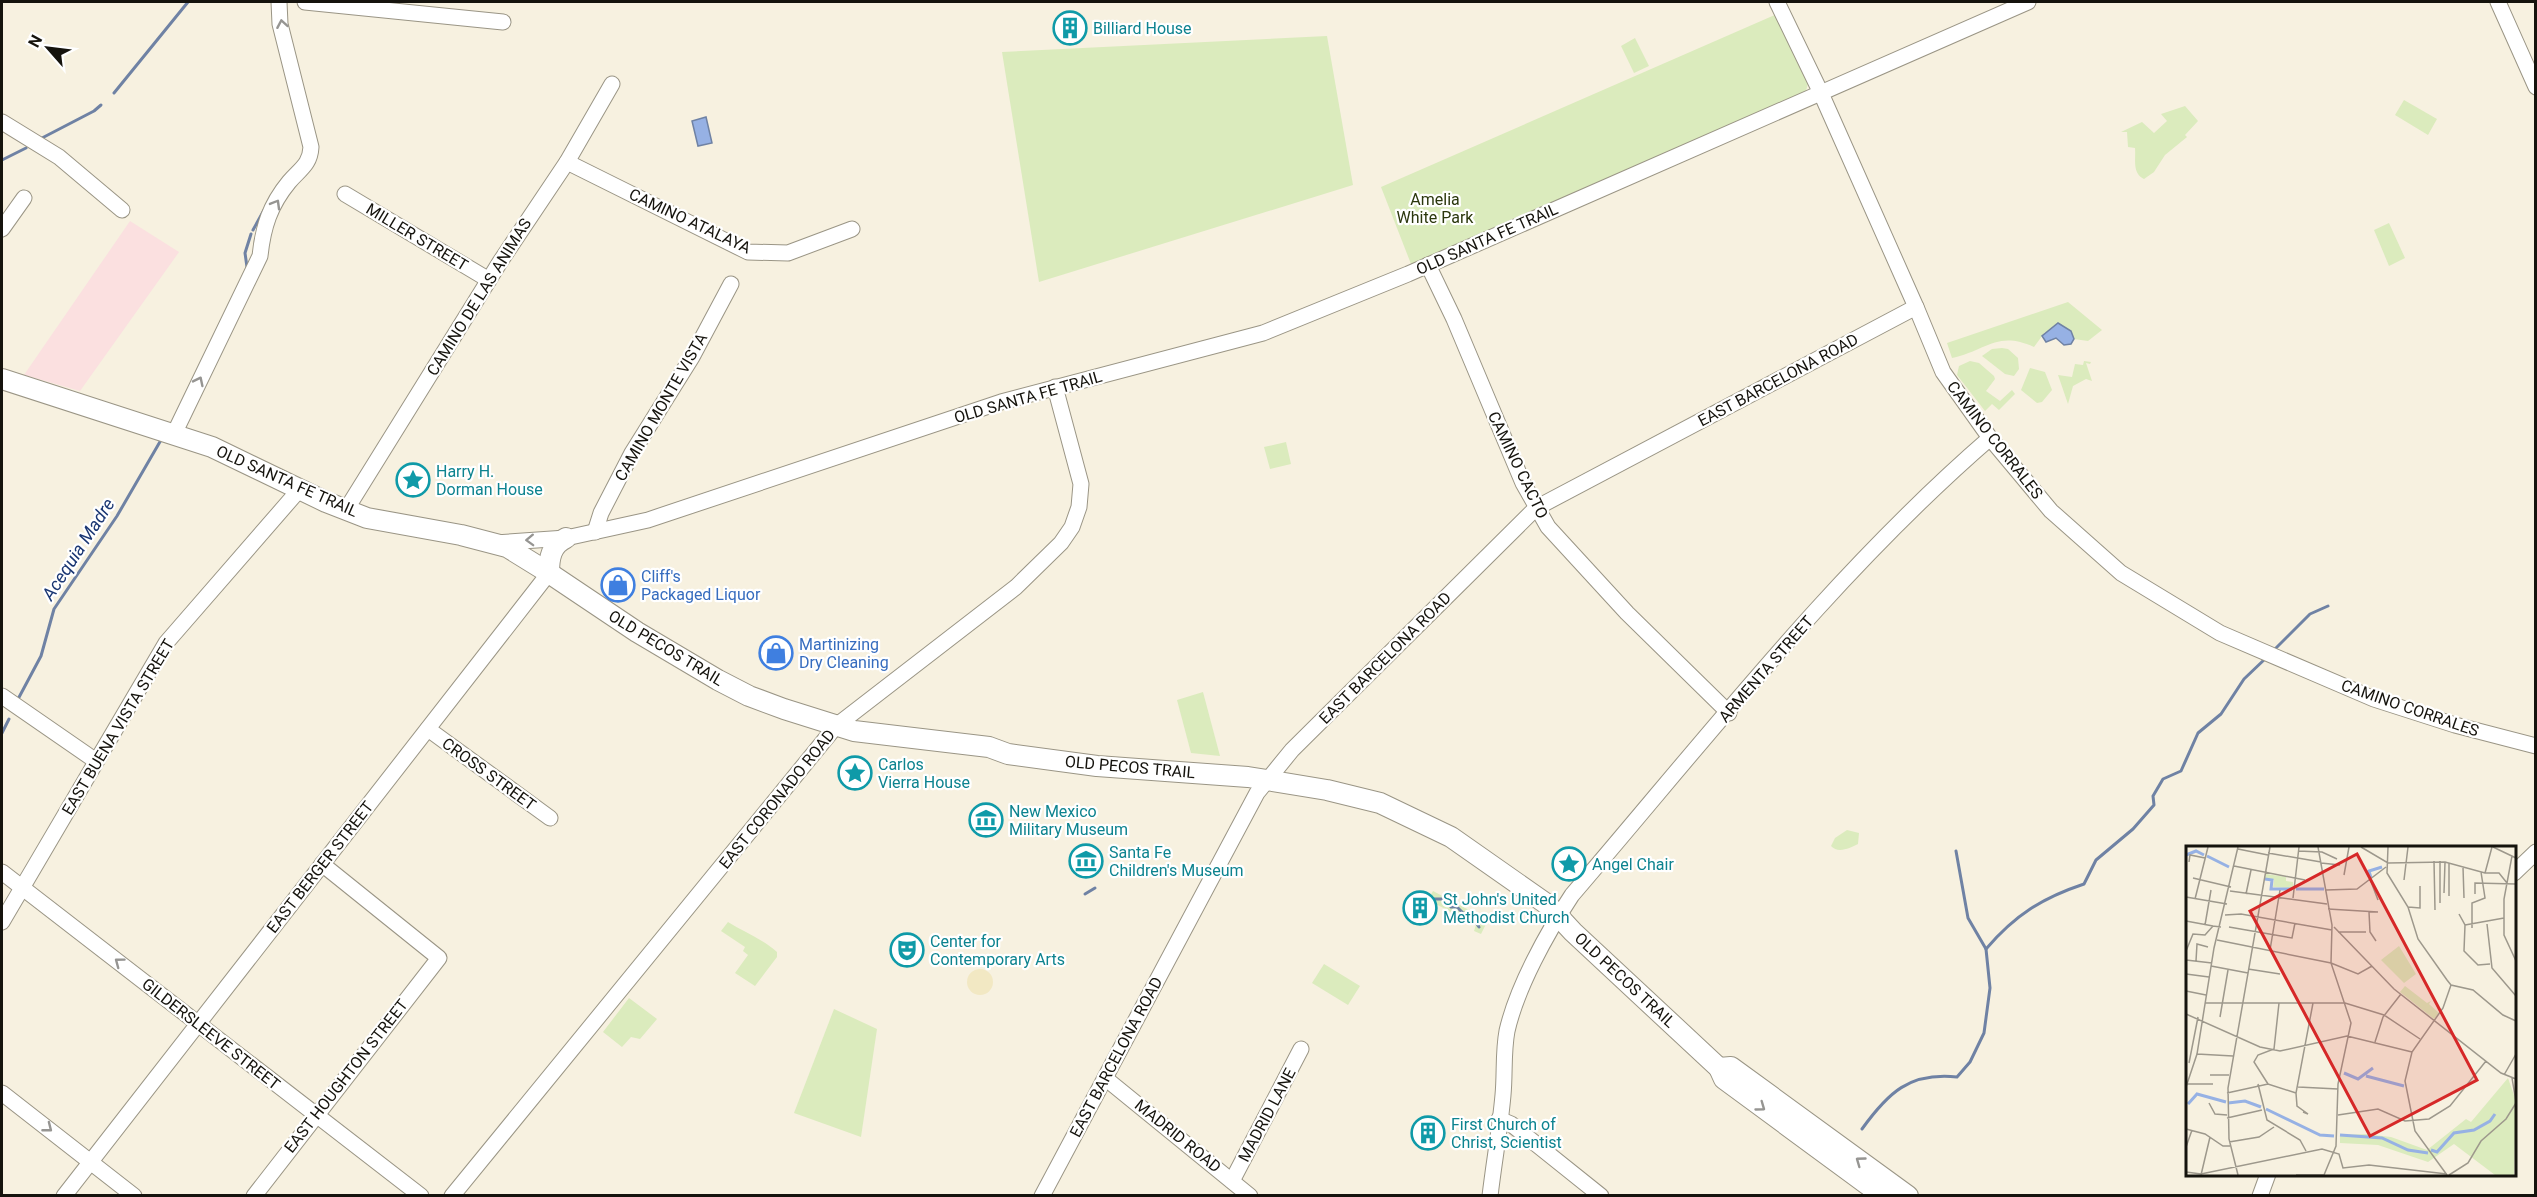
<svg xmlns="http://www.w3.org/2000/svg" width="2537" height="1197" viewBox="0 0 2537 1197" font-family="Roboto,sans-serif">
  <rect width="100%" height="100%" fill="#f7f1e0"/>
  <polygon fill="#fbe0e0" points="130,221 179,252 80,391 24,375"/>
  <g fill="#dbebbd">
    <polygon points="1777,14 1809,80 1806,91 1411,264 1381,187"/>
    <polygon points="1327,36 1353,185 1039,282 1002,52"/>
    <polygon points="1635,38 1649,66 1634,73 1621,46"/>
    <polygon points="2404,100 2437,119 2428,135 2395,115"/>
    <path d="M2185,106L2198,121L2185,135L2187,137L2165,155L2154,172L2144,179C2132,173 2136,160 2135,148L2128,147L2127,132H2121L2142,122L2154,133L2167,121L2161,114Z"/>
    <polygon points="2389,223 2405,258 2389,266 2374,230"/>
    <path d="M2068,302L2102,330L2088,341L2074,339L2071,331L2045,332L2034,347C1997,330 1986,351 1952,358L1947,343Z"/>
    <polygon points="2002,348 2008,349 2018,358 2019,369 2014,376 2005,374 1982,356 1992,349"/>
    <polygon points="1970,361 1979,363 1994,376 1995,379 1986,391 2000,401 2012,390 2015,394 1999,410 1992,404 1985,411 1957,375 1959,366"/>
    <polygon points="2084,361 2091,362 2090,364 2086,363 2092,381 2086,379 2073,386 2068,404 2058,375 2072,377 2075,364 2083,365"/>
    <polygon points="2030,368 2045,372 2052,390 2042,402 2037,403 2021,390"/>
    <polygon points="1286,442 1291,464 1270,469 1264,447"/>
    <polygon points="1203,692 1220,756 1191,753 1177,700"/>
    <path d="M1847,830L1859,833L1858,844C1850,848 1838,854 1831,846L1835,838Z"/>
    <polygon points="1433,891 1488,920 1481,934 1474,931 1476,925 1428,900"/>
    <path d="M728,922C744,932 763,939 777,952V957L755,986L735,973L748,955L743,951L745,947L721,931Z"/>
    <polygon points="1324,964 1360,986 1348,1005 1312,983"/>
    <polygon points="629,998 657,1019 640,1039 631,1037 622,1047 603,1032"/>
    <polygon points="834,1009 877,1029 861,1137 794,1113"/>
  </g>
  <circle fill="#f2e8c3" cx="980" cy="982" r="13"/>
  <g fill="#96b1e4" stroke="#6f82a4" stroke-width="1.5">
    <polygon points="706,117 712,143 698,146 692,121"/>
    <polygon points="2058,323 2071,331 2074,339 2071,344 2064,345 2056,338 2046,342 2042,336"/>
  </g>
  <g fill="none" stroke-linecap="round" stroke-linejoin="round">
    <g stroke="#6f82a4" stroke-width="3">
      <polyline points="114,93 188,2"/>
      <polyline points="42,138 94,111 101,105"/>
      <polyline points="2,160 26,148"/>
      <polyline points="253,230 264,210"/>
      <polyline points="247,267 245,253 251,234"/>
      <polyline points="2273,651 2310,614 2328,606"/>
      <polyline points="17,701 41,656 54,609 117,516 161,440"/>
      <polyline points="2,733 9,719"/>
      <polyline points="1085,894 1095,888"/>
      <polyline points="1433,899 1444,899 1451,907 1457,907 1463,913 1470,914 1479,927"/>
      <path d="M1986,949C2015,915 2042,898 2084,884L2096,860L2133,829L2154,805L2153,796L2163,779L2181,771L2198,733L2221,714L2244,679L2266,658"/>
      <path d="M1862,1129C1888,1093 1909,1072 1957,1077L1970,1062L1984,1033L1990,988L1986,949L1968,918L1956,851"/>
    </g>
    <g stroke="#9a9585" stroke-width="17">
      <g id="minor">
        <polyline points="305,2 503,22"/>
        <polyline points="1777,2 1820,91 1916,307 1943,372 1990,438 2051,511 2121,573 2220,633 2374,699 2455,725 2536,746"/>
        <polyline points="2498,2 2536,87"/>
        <polyline points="2,122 59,157 122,210"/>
        <polyline points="567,162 748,252 788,253 852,229"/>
        <polyline points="345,194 489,280"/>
        <polyline points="2,229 24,198"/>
        <polyline points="1428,265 1454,319 1523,483 1548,527 1627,613 1729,713"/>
        <path d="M174,434L260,256C263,227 270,205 289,182C300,169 310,165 311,147L280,24L279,2"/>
        <polyline points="346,510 500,262 567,162 612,84"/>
        <polyline points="595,532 601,513 632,453 692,357 731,284"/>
        <polyline points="495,543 566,538 648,520 1001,402 1263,333 1408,274 2028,2"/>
        <polyline points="2,696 96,761"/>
        <polyline points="428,729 550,818"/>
        <polyline points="2,872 421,1196"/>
        <polyline points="2514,873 2536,852"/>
        <polyline points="2,922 166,643 299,490"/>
        <polyline points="1105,1078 1250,1196"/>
        <polyline points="2,1093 134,1196"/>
        <polyline points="1499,1119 1511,1124 1601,1196"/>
        <polyline points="1232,1181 1301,1049"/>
        <polyline points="64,1196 549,573"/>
        <polyline points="254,1196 439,958 322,864"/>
        <polyline points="452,1196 836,726 1016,587 1061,543 1072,527 1079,507 1081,484 1055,387"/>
        <polyline points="1042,1196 1257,793 1292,750 1536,508 1916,307"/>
        <path d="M1490,1196C1494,1162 1500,1129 1503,1095C1505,1074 1503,1052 1507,1031C1517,987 1547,933 1572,895C1706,739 1834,573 1990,438"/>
        <polyline points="2260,1196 2268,1174"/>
      </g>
    </g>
    <g stroke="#9a9585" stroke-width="22">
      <g id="major">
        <polyline points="2,379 212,447 326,502 367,518 461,535 507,547 549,573 637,632 718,680 749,696 784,709 854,731 989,747 1008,754 1097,766 1248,777 1327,790 1380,803 1451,837 1548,905 1573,932 1719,1068 1724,1079 1883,1196"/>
        <path d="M549,573C549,558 551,545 566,538"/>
        <polyline points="1719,1068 1731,1067 1908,1196"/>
      </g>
    </g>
    <use href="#minor" stroke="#fff" stroke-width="15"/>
    <use href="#major" stroke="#fff" stroke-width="20"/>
  </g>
  <defs><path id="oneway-chevron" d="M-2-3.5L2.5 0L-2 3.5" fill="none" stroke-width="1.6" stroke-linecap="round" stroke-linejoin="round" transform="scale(1.5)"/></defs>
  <g stroke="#969592">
    <use href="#oneway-chevron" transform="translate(282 24) rotate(-100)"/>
    <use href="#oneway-chevron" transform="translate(276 204) rotate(-60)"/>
    <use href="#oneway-chevron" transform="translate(199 381) rotate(-64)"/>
    <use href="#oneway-chevron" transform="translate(530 540) rotate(178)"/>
    <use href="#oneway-chevron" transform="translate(119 962) rotate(-143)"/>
    <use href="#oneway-chevron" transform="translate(1761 1107) rotate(36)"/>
    <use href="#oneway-chevron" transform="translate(48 1128) rotate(38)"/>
    <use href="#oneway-chevron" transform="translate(1860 1161) rotate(-144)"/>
  </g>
  <defs>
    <g id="building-ring" transform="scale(1.725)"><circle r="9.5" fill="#fff" stroke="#0f9aa8" stroke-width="1.5"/><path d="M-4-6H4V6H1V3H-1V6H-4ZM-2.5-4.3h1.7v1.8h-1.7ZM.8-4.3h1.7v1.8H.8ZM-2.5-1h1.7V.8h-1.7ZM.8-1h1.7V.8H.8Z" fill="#0f9aa8"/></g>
    <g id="sight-ring" transform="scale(1.725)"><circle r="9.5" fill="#fff" stroke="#0f9aa8" stroke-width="1.5"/><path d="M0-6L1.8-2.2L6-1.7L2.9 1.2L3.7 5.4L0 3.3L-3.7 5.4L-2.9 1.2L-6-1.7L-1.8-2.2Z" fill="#0f9aa8"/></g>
    <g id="shop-ring" transform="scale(1.725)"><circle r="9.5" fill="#fff" stroke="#3f7fe0" stroke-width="1.5"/><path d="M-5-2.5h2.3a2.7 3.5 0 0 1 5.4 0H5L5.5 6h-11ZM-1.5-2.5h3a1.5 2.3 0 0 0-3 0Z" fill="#3f7fe0"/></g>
    <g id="museum-ring" transform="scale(1.725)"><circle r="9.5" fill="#fff" stroke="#0f9aa8" stroke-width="1.5"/><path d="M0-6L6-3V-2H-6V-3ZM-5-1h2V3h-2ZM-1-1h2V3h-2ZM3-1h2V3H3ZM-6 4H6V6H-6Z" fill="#0f9aa8"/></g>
    <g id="theatre-ring" transform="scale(1.725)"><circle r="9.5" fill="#fff" stroke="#0f9aa8" stroke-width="1.5"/><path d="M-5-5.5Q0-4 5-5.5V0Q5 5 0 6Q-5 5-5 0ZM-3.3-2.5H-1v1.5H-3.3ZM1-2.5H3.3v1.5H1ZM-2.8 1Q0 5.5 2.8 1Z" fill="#0f9aa8"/></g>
  </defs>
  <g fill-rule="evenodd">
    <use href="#building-ring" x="1070" y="28"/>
    <use href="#sight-ring" x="413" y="480"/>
    <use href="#shop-ring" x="618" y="585"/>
    <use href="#shop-ring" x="776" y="653"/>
    <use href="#sight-ring" x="855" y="773"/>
    <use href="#museum-ring" x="986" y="820"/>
    <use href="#museum-ring" x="1086" y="861"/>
    <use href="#sight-ring" x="1569" y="864"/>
    <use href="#building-ring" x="1420" y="908"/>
    <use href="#theatre-ring" x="907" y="950"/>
    <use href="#building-ring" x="1428" y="1133"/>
  </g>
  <g text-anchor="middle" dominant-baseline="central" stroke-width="4.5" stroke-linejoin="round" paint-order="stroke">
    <g font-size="16" fill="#0d838f" stroke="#fff" text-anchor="start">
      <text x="1093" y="28">Billiard House</text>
      <text x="436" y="471">Harry H.<tspan x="436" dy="18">Dorman House</tspan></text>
      <text x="878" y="764">Carlos<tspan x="878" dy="18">Vierra House</tspan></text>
      <text x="1009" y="811">New Mexico<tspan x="1009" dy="18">Military Museum</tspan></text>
      <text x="1109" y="852">Santa Fe<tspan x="1109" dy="18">Children's Museum</tspan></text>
      <text x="1592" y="864">Angel Chair</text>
      <text x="1443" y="899">St John's United<tspan x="1443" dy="18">Methodist Church</tspan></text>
      <text x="930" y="941">Center for<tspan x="930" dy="18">Contemporary Arts</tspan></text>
      <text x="1451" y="1124">First Church of<tspan x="1451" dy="18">Christ, Scientist</tspan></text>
    </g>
    <g font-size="16" fill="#2b370d" stroke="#fff">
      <text x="1435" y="199">Amelia<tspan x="1435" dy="18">White Park</tspan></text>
    </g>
    <g font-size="16" fill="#15130d" stroke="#fff">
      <text transform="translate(690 221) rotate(25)">CAMINO ATALAYA</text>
      <text transform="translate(417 237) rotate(31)">MILLER STREET</text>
      <text transform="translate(1487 239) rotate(-24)">OLD SANTA FE TRAIL</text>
      <text transform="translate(479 297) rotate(-58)">CAMINO DE LAS ANIMAS</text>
      <text transform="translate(1778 380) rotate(-28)">EAST BARCELONA ROAD</text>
      <text transform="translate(1028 397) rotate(-16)">OLD SANTA FE TRAIL</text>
      <text transform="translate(661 407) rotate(-60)">CAMINO MONTE VISTA</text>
      <text transform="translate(1995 440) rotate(52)">CAMINO CORRALES</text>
      <text transform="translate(1518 465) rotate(64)">CAMINO CACTO</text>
      <text transform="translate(287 481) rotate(24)">OLD SANTA FE TRAIL</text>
      <text transform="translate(666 648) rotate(31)">OLD PECOS TRAIL</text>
      <text transform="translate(1385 658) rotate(-45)">EAST BARCELONA ROAD</text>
      <text transform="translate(1766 669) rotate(-49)">ARMENTA STREET</text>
      <text transform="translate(2410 708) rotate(19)">CAMINO CORRALES</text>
      <text transform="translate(118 727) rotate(-59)">EAST BUENA VISTA STREET</text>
      <text transform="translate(1130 767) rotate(5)">OLD PECOS TRAIL</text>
      <text transform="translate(489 774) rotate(36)">CROSS STREET</text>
      <text transform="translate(777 799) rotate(-51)">EAST CORONADO ROAD</text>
      <text transform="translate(320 867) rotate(-52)">EAST BERGER STREET</text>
      <text transform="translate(1625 980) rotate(43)">OLD PECOS TRAIL</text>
      <text transform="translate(211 1034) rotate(38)">GILDERSLEEVE STREET</text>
      <text transform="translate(1116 1057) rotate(-62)">EAST BARCELONA ROAD</text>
      <text transform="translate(346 1076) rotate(-52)">EAST HOUGHTON STREET</text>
      <text transform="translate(1267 1115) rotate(-62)">MADRID LANE</text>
      <text transform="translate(1178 1136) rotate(39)">MADRID ROAD</text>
    </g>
    <g font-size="16" fill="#366cbe" stroke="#fff" text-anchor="start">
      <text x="641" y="576">Cliff's<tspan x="641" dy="18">Packaged Liquor</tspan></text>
      <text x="799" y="644">Martinizing<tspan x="799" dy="18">Dry Cleaning</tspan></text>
    </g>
    <g font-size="18" font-style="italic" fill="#1b3773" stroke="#fff">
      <text transform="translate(78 549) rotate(-57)">Acequia Madre</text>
    </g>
  </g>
  <g transform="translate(2186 846)">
    <rect width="330" height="330" fill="#f7f1e0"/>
    <path d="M80,28L100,31V35L107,36V42L87,41L88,34L79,32ZM213,100L230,128L218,137L195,114ZM219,140L241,157L245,155L243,158L253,167L248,173L214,146ZM322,232L330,255L328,329H309L268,298L242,316L192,299L154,297V289L180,288L205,291L241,304L280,273L285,276Z" fill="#dbebbd"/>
    <path fill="none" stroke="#96b1e4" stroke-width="3" d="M0,9L10,5L18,9M21,10L43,21M185,32L183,25L196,21M79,33L86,34L85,43H106M110,43H138M158,227L172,233L187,222M180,230L218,240M42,257L59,255L75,261M2,258L11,248L40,256M80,263L134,289L148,290M154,289L196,292L222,304L242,307M245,304L251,306L268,287L288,284L304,275L309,268"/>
    <path fill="none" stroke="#9d988c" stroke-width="1.5" d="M132,1L146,79L145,117L165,177L152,238L150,300L138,329M175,1L202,17L259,16L299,27H313L321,37M202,1L201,27L222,61L232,93L261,134L265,139L287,144L317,169L330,175M307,1L330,12M52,3L82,9M112,5L136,6L151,13M82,7L135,16M326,10L318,53V89L330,115M248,15L249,64M254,15V57M3,16L4,9L19,12M135,17L154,19M263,17V50M48,20L119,34M277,21L278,52M299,27L306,1M158,29L163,1M7,32L45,41M184,33L192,54M218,34L222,1M140,44L171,43L200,21M44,45L141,58M258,47L259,16M60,48L65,24M289,48V37L330,38M0,51L41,58M107,52L113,1M9,53L22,1M222,61L234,62V40M142,63L192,66M183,66L184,86L190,95M273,68L279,79L278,105L292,119L304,118M39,69L55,68L146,84M0,75L27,80M301,78L306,122L330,150M19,79L25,44M279,79L318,72M43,81L106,92L109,77M148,81L208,143L315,227L330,233M286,82V57L299,52L295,26M152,86H180M31,94L145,117L172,128L186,120M84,104L94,44M0,105L7,88L19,89L27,80L35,81M0,114L26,117M10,115L11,98L22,101M25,120L62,127M62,123L94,128M0,128L23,131M0,145L20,149M19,157H159L198,169L234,193M0,168L74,201L94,205L161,190L226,206M34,171L42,124M189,196L197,171L215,148M11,208L47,210M3,217L12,171M24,229H43M318,229L330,208M326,232L330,256M1,238H27M72,238L81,274L114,294L120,305M82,238L68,216L72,209L88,203L93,157M0,241L11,208L28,102L52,1M112,241L152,243M41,247L82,238L110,247M23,257L29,268L41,269M117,266L122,268L111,260L110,247L127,157M152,269L192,263L219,275L243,273L264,260L300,215M41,272L76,264M0,283L19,288L37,300H44M43,296L73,291L88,281M0,301L6,284M0,326L15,328L136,303L153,308L157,322L183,319L261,328M15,329L24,291M52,329L43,293L42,242L84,1M110,329H139M261,329L229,285L219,235L226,206L257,162L265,139M263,329L282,317L295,295L320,273L330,257"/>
    <path fill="#d62828" fill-opacity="0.15" stroke="#d62828" stroke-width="3" d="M171,8L291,234L184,290L64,65Z"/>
    <rect width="330" height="330" fill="none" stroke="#15130d" stroke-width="3"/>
  </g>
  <rect width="2537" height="1197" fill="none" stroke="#15130d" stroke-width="6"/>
  <g transform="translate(48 48) rotate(298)" stroke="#ffffff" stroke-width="4.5" paint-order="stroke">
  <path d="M0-4.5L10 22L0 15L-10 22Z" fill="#15130d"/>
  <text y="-9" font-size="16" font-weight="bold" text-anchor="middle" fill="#15130d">N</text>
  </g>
</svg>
